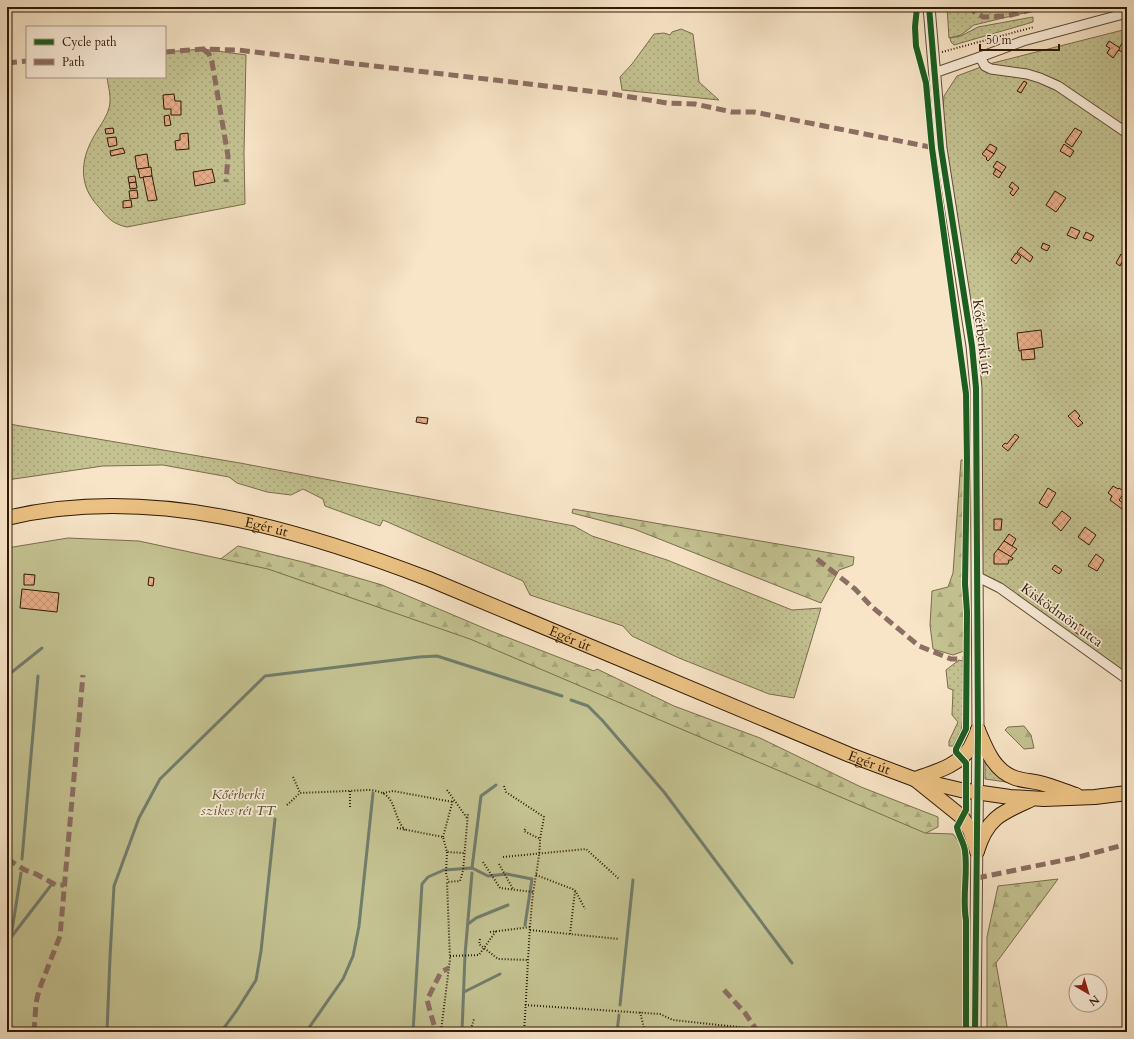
<svg xmlns="http://www.w3.org/2000/svg" width="1134" height="1039" viewBox="0 0 1134 1039" font-family="Cardo,serif">
  <defs>
    <pattern id="grass-dots" width="8" height="8" patternUnits="userSpaceOnUse"><rect width="8" height="8" fill="#c4c291"/><path d="M2 2h.1M6 6h.1" fill="none" stroke="#a9a67b" stroke-width="1.8" stroke-linecap="round"/></pattern>
    <pattern id="forest-firs" width="22" height="20" patternUnits="userSpaceOnUse"><rect width="22" height="20" fill="#c4c291"/><path d="M5 1l3.5 6h-7zM16 11l3.5 6h-7z" fill="#a9a67b"/></pattern>
    <pattern id="building-cross-hatch" width="8" height="8" patternUnits="userSpaceOnUse"><rect width="8" height="8" fill="#e9af8a"/><path d="M0 0l8 8M0 8l8-8" fill="none" stroke="#c89675"/></pattern>
  </defs>
  <rect width="100%" height="100%" fill="#f8e5c8"/>
  <filter id="stains"><feTurbulence type="fractalNoise" baseFrequency=".005" numOctaves="4"/><feColorMatrix values="0 0 0 0 .2 0 0 0 0 .09 0 0 0 0 .02 0 0 0 .5 -.17"/></filter>
  <radialGradient id="worn" r=".72"><stop offset=".6" stop-color="#630" stop-opacity="0"/><stop offset="1" stop-color="#630" stop-opacity=".3"/></radialGradient>
  <g fill="url(#grass-dots)" stroke="#796e4a">
    <polygon points="947,7 1049,7 974,25 961,35 949,38"/>
    <polygon points="1033,17 1033,22 954,45 951,42 950,38 961,36 978,27"/>
    <polygon points="681,29 693,34 699,82 719,100 622,90 620,77 632,64 654,34 664,33 670,35 672,32"/>
    <polygon points="1127,29 1127,679 978,577 976,388 941,148 944,96 957,76 989,64"/>
    <path d="M203,49L246,55L244,153L245,204L127,227C112,224 107,217 98,206C79,186 80,161 93,138C98,128 106,119 109,108C112,98 108,86 107,77H165V52Z"/>
    <polygon points="9,424 240,463 574,526 592,536 667,560 792,610 821,608 794,698 769,694 679,658 632,636 623,626 530,595 523,581 383,520 380,526 325,506 323,499 303,489 291,495 267,492 237,483 229,477 163,465 103,466 7,480 7,425"/>
    <polygon points="959,660 963,661 963,719 961,731 953,746 949,746 949,741 958,722 952,715 953,690 948,688 946,670"/>
    <polygon points="985,759 1006,782 985,779"/>
  </g>
  <g fill="url(#forest-firs)" stroke="#796e4a">
    <polygon points="961,460 965,460 963,574 964,651 953,655 933,649 930,625 932,591 948,587 953,573"/>
    <polygon points="573,509 854,557 853,565 839,570 821,603 634,529 572,513"/>
    <polygon points="238,546 307,563 382,585 491,631 594,671 597,669 674,706 760,738 861,787 938,817 938,827 926,833 945,836 959,849 214,564"/>
    <polygon points="1024,726 1031,735 1034,748 1024,749 1005,730 1008,727"/>
    <polygon points="1058,879 996,963 1008,1032 987,1032 987,937 998,886"/>
  </g>
  <polygon fill="#c4c291" stroke="#796e4a" points="68,538 139,541 268,569 470,639 925,833 953,834 965,850 966,889 964,907 966,920 966,1032 7,1032 7,548"/>
  <g fill="none" stroke-linecap="round" stroke-linejoin="round">
    <g stroke="#717d6c" stroke-width="3">
      <polyline points="7,676 42,648"/>
      <polyline points="571,700 588,706 602,720 664,792 792,963"/>
      <polyline points="22,859 38,676"/>
      <polyline points="472,868 481,796 496,785"/>
      <polyline points="468,924 476,918 508,905"/>
      <polyline points="12,936 52,884"/>
      <polyline points="7,943 11,937 21,873"/>
      <polyline points="464,992 500,974"/>
      <polyline points="620,1005 633,880"/>
      <polyline points="107,1032 110,957 114,886 139,818 160,779 265,676 419,657 437,656 562,696"/>
      <polyline points="221,1032 237,1010 256,980 261,951 275,819"/>
      <polyline points="306,1032 343,979 353,956 359,926 373,793"/>
      <polyline points="413,1032 422,884 428,877 444,870 472,868 488,876 507,874 532,879 525,925"/>
      <polyline points="462,1032 465,955 472,873"/>
      <polyline points="617,1032 619,1015"/>
    </g>
  </g>
  <g fill="url(#building-cross-hatch)" stroke="#2e1a04">
    <polygon points="1127,35 1127,45 1123,52 1118,50"/>
    <polygon points="1109,41 1120,48 1113,58 1107,53 1110,48 1106,46"/>
    <polygon points="1024,81 1027,83 1021,93 1017,91"/>
    <polygon points="174,94 175,101 181,101 181,115 171,115 171,109 164,109 163,95"/>
    <polygon points="169,115 171,125 165,126 164,116"/>
    <polygon points="113,128 114,133 106,134 105,129"/>
    <polygon points="1075,128 1082,132 1072,147 1065,142"/>
    <polygon points="188,133 189,149 176,150 175,141 180,140 180,134"/>
    <polygon points="116,137 117,145 109,147 107,138"/>
    <polygon points="990,144 997,148 994,154 986,149"/>
    <polygon points="1064,144 1074,151 1070,157 1060,151"/>
    <polygon points="123,148 125,153 111,156 110,151"/>
    <polygon points="986,149 994,154 988,161 986,159 987,158 982,154"/>
    <polygon points="147,154 149,168 137,169 135,156"/>
    <polygon points="997,161 1006,167 1002,173 993,167"/>
    <polygon points="151,167 152,176 140,178 138,169"/>
    <polygon points="212,169 215,182 195,186 193,172"/>
    <polygon points="996,169 1002,173 999,178 993,174"/>
    <polygon points="135,176 136,182 129,183 128,177"/>
    <polygon points="152,176 157,200 148,201 143,177"/>
    <polygon points="136,182 137,188 130,189 129,183"/>
    <polygon points="1012,182 1019,188 1013,196 1010,193 1013,189 1009,187"/>
    <polygon points="137,190 138,198 130,199 129,191"/>
    <polygon points="1055,191 1066,198 1056,212 1046,205"/>
    <polygon points="131,200 132,207 123,208 123,201"/>
    <polygon points="1071,227 1080,231 1076,239 1067,235"/>
    <polygon points="1086,232 1094,236 1091,241 1083,238"/>
    <polygon points="1043,243 1050,246 1047,251 1041,248"/>
    <polygon points="1021,247 1033,257 1030,262 1017,252"/>
    <polygon points="1016,253 1021,257 1016,264 1011,260"/>
    <polygon points="1121,254 1125,257 1120,266 1116,263"/>
    <polygon points="1041,330 1043,347 1019,351 1017,333"/>
    <polygon points="1034,349 1035,359 1022,360 1021,350"/>
    <polygon points="1075,410 1080,416 1078,418 1083,423 1078,427 1068,416"/>
    <polygon points="417,417 428,418 427,424 416,422"/>
    <polygon points="1015,434 1019,437 1008,451 1002,446 1005,443 1007,444"/>
    <polygon points="1113,486 1118,489 1119,488 1125,492 1119,500 1125,505 1122,509 1110,500 1112,496 1108,493"/>
    <polygon points="1048,488 1056,493 1047,508 1039,503"/>
    <polygon points="1062,511 1071,518 1061,531 1052,523"/>
    <polygon points="994,519 1002,519 1001,530 994,530"/>
    <polygon points="1085,527 1096,535 1089,545 1078,537"/>
    <polygon points="1009,534 1016,539 1012,546 1004,541"/>
    <polygon points="1004,541 1017,549 1010,557 998,549"/>
    <polygon points="998,549 1013,558 1012,560 1009,560 1008,564 994,564 994,554"/>
    <polygon points="1096,554 1104,560 1097,571 1088,566"/>
    <polygon points="1055,565 1062,570 1059,574 1052,569"/>
    <polygon points="24,574 35,575 34,585 24,585"/>
    <polygon points="149,577 154,578 153,586 148,585"/>
    <polygon points="22,589 59,593 57,612 20,608"/>
    <polygon points="1080,624 1084,627 1079,635 1075,632"/>
  </g>
  <g fill="none" stroke-linecap="round" stroke-linejoin="round">
    <g stroke="#604d35" stroke-width="11">
      <g id="minor">
        <polyline points="980,57 985,66 991,69 1027,74 1040,78 1058,86 1127,133"/>
        <polyline points="934,73 980,57 1023,41 1127,13"/>
        <polyline points="978,577 1000,588 1127,679"/>
      </g>
    </g>
    <g stroke="#604d35" stroke-width="13">
      <polyline id="tertiary" points="929,7 941,148 972,346 976,388 978,730 975,1032"/>
    </g>
    <g stroke="#2e1a04" stroke-width="16">
      <g id="primary">
        <path id="s1" d="M7,518C150,484 296,528 429,579L850,755L914,779L961,790L1010,797L1044,799L1095,797L1127,793"/>
        <path d="M978,730C986,749 994,771 1015,778C1024,781 1032,781 1040,783C1052,786 1064,791 1076,795"/>
        <path d="M915,779C935,772 958,766 970,748C973,742 976,736 978,730"/>
        <polyline points="916,780 962,817 970,830 977,851"/>
        <path d="M977,851C987,818 1001,813 1030,800"/>
      </g>
    </g>
    <g stroke="#2e1a04" stroke-width="2" stroke-dasharray="1 2" stroke-linecap="butt">
      <polyline points="942,52 1034,27"/>
      <polyline points="293,777 300,793"/>
      <polyline points="504,786 506,792 544,817 540,839"/>
      <polyline points="447,790 467,818"/>
      <polyline points="350,791 350,807"/>
      <polyline points="383,793 393,791 453,802"/>
      <path d="M287,805L300,793L369,790C399,792 390,813 405,830"/>
      <polyline points="397,828 443,837 447,852 464,853"/>
      <polyline points="443,837 453,800"/>
      <polyline points="447,852 446,873 448,881"/>
      <polyline points="503,857 586,849 619,879"/>
      <polyline points="483,862 500,888 533,892"/>
      <polyline points="499,864 513,889"/>
      <polyline points="536,875 575,890 585,909"/>
      <polyline points="530,930 619,939"/>
      <polyline points="490,932 530,927"/>
      <polyline points="570,934 575,891"/>
      <polyline points="480,939 479,944 498,959 528,960"/>
      <polyline points="450,956 479,955 496,931"/>
      <polyline points="525,1005 660,1014 673,1020 756,1029"/>
      <polyline points="640,1012 645,1032"/>
      <polyline points="464,1032 441,1031 450,959 447,882 460,881 463,871 468,813"/>
      <polyline points="470,1032 474,1019"/>
      <path d="M524,1032C527,989 528,946 532,903C534,881 540,860 540,839L524,831L526,827"/>
    </g>
    <use href="#minor" stroke="#faeedb" stroke-width="9"/>
    <use href="#tertiary" stroke="#faeedb" stroke-width="11"/>
    <use href="#primary" stroke="#ecc284" stroke-width="14"/>
    <g stroke="#8d6e63" stroke-width="5" stroke-dasharray="10 5" stroke-linecap="butt">
      <polyline points="967,7 983,17 1007,16 1043,7"/>
      <polyline points="203,49 209,54 212,62 228,156 226,182"/>
      <polyline points="165,52 203,49 237,50 606,93 667,103 695,104 732,112 754,112 935,148"/>
      <polyline points="7,63 27,61"/>
      <polyline points="817,559 855,589 871,606 919,646 951,659 970,659"/>
      <polyline points="7,859 25,870 36,874 56,885 64,885"/>
      <polyline points="977,878 1079,857 1127,844"/>
      <polyline points="724,990 745,1013 758,1032"/>
      <polyline points="434,1025 427,1000 441,972 449,968"/>
      <polyline points="34,1032 36,1003 39,990 60,936 83,675"/>
    </g>
    <g stroke="#faeedb" stroke-width="8">
      <g id="cycleway">
        <path d="M917,7L915,27L916,46L926,83L932,148L966,394L967,460L965,584L967,612L966,729L956,749V752L966,763V810L957,827C958,835 964,842 965,851C968,874 962,898 966,920V1032"/>
        <polyline points="929,7 941,148 972,346 976,388 978,730 975,1032"/>
      </g>
    </g>
    <use href="#cycleway" stroke="#1b5e20" stroke-width="6"/>
  </g>
  <g text-anchor="middle" dominant-baseline="central" stroke-width="3.5" stroke-linejoin="round" paint-order="stroke">
    <g font-size="14" fill="#2e1a04" stroke="#faeedb">
      <text transform="translate(982 337) rotate(83)">Kőérberki út</text>
      <text stroke="none"><textPath href="#s1" startOffset="262">Egér út</textPath></text>
      <text transform="translate(1062 615) rotate(36)">Kisködmön utca</text>
      <text stroke="none"><textPath href="#s1" startOffset="586">Egér út</textPath></text>
      <text stroke="none"><textPath href="#s1" startOffset="910">Egér út</textPath></text>
    </g>
    <g font-size="14" font-style="italic" fill="#5b4c2e" stroke="#faeedb">
      <text x="238" y="794">Kőérberki<tspan x="238" dy="16">szikes rét TT</tspan></text>
    </g>
  </g>
  <rect width="1134" height="1039" fill="none" stroke="#f8e5c8" stroke-width="24"/>
  <rect x="8" y="8" width="1118" height="1023" fill="none" stroke="#2e1a04" stroke-width="2"/>
  <rect x="12" y="12" width="1110" height="1015" fill="none" stroke="#2e1a04"/>
  <rect x="26" y="26" width="140" height="52" fill="#faeedb" stroke="#a89985"/>
  <rect x="34" y="39" width="20" height="6" fill="#1b5e20" stroke="#a89985"/>
  <text x="62" y="46" font-size="12" fill="#2e1a04">Cycle path</text>
  <rect x="34" y="59" width="20" height="6" fill="#8d6e63" stroke="#a89985"/>
  <text x="62" y="66" font-size="12" fill="#2e1a04">Path</text>
  <g transform="translate(1088 993) rotate(142)"><circle r="19" fill="#faeedb" stroke="#a89985"/>
  <path d="M0-3L7 15L0 10L-7 15Z" fill="#8f2418"/>
  <text y="-6" font-size="11" font-weight="bold" text-anchor="middle" fill="#2e1a04">N</text>
  </g>
  <path d="M980 44v6h79v-6" fill="none" stroke="#2e1a04" stroke-width="2"/>
  <text x="986" y="44" font-size="12" fill="#2e1a04" stroke="#faeedb" stroke-width="3" paint-order="stroke">50 m</text>
  <rect width="100%" height="100%" filter="url(#stains)"/>
  <rect width="100%" height="100%" fill="url(#worn)"/>
</svg>
